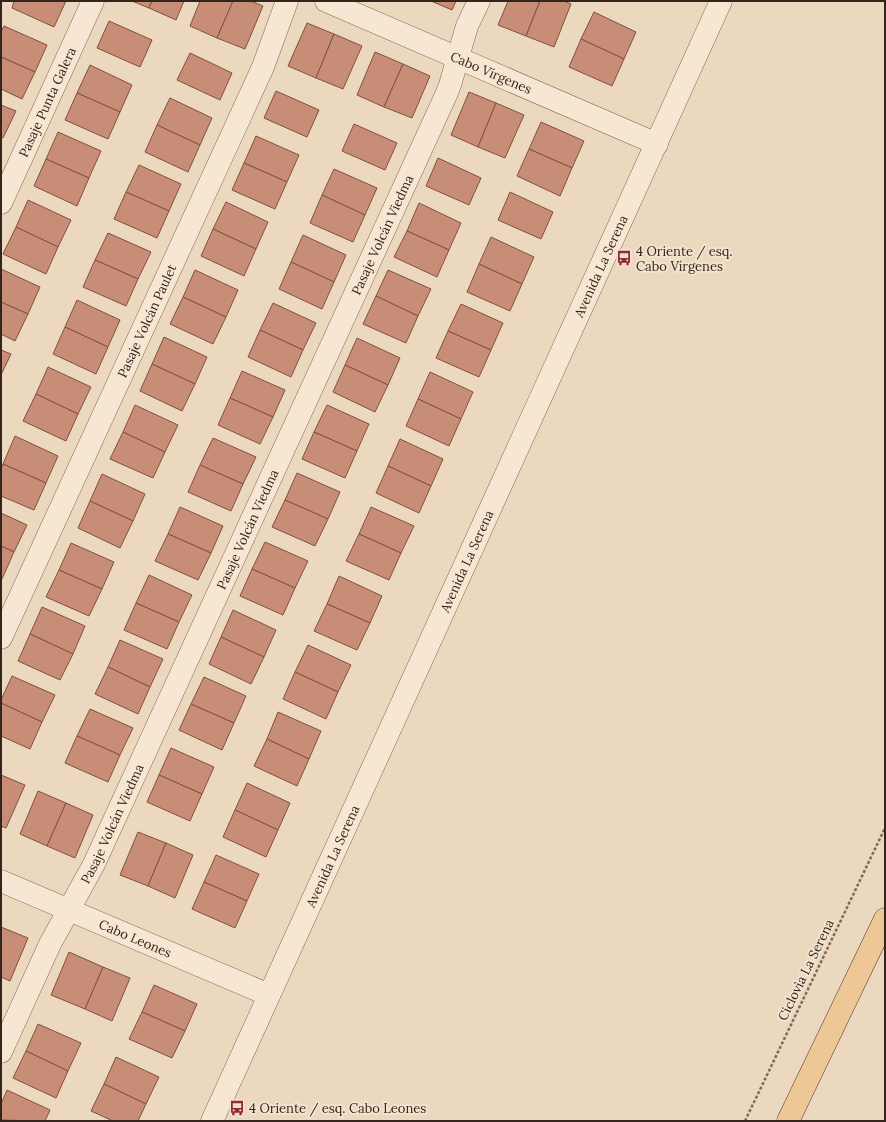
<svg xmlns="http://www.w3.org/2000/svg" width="886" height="1122" viewBox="0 0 886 1122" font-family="Lora,serif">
  <rect width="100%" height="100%" fill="#ebd8bf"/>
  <g fill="#c88d76" stroke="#81503f">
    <polygon points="14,1 66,1 54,27 12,8"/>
    <polygon points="132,1 152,1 149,8"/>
    <polygon points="152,1 184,1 176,20 149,8"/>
    <polygon points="200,1 233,1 217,38 190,26"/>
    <polygon points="233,1 251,1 263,6 245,49 217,38"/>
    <polygon points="431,1 456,1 452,10"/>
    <polygon points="508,1 540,1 526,36 498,25"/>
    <polygon points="540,1 564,1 571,4 554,47 526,36"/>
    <polygon points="594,12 636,32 624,59 581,39"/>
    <polygon points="109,21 152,40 140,67 97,48"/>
    <polygon points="307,23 334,34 316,78 288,66"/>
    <polygon points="4,26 47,45 35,72 1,57 1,32"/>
    <polygon points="334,34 362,46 343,89 316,78"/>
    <polygon points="581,39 624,59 612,86 569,67"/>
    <polygon points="375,52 403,64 384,107 357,95"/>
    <polygon points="190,53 232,73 220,100 177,80"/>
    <polygon points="1,57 35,72 22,99 1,89"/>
    <polygon points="403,64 430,76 412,118 384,107"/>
    <polygon points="90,65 132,85 120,112 77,93"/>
    <polygon points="276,91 319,110 307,137 264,118"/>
    <polygon points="469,92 496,103 478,147 451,135"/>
    <polygon points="77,93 120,112 108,139 65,120"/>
    <polygon points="170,98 212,118 200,145 157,125"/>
    <polygon points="496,103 524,115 505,158 478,147"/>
    <polygon points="1,105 16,111 3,138 1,137"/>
    <polygon points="541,122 584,141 572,168 529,149"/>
    <polygon points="354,124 397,143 385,170 342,151"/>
    <polygon points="157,125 200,145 188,172 145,152"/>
    <polygon points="58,132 101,151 89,178 46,159"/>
    <polygon points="256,136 299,155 287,182 244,163"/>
    <polygon points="529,149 572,168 560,196 517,176"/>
    <polygon points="438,158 481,178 469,205 426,186"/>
    <polygon points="46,159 89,178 77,206 34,186"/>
    <polygon points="244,163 287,182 275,209 232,190"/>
    <polygon points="139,165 181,184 169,211 126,192"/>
    <polygon points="334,169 377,188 365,215 322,195"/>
    <polygon points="126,192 169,211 157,238 114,219"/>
    <polygon points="510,192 553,212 541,239 498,220"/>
    <polygon points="322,195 365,215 353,242 310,223"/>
    <polygon points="28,200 71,220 58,247 16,227"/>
    <polygon points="226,202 268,222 256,249 213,229"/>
    <polygon points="419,203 461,223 449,250 407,231"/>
    <polygon points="16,227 58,247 46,274 3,254"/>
    <polygon points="213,229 256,249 244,276 201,256"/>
    <polygon points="407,231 449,250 437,277 394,257"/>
    <polygon points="108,233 151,252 138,279 95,260"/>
    <polygon points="303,235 346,255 334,282 291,262"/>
    <polygon points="491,237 534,257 522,284 479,264"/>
    <polygon points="95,260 138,279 126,306 83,287"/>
    <polygon points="291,262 334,282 322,309 279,289"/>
    <polygon points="479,264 522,284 510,311 467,292"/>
    <polygon points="1,269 40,287 28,314 1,302"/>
    <polygon points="195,270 238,290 226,317 183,297"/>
    <polygon points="388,270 431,289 418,316 376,296"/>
    <polygon points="376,296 418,316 406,343 363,324"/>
    <polygon points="183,297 226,317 213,344 170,324"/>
    <polygon points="77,300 120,320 108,347 65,327"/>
    <polygon points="1,302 28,314 15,341 1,334"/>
    <polygon points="273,303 316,323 303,350 260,330"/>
    <polygon points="461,304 503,323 491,350 448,331"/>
    <polygon points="65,327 108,347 96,374 53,354"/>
    <polygon points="260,330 303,350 291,377 248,357"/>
    <polygon points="448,331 491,350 479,377 436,358"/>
    <polygon points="164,337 207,357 195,384 152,364"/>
    <polygon points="357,338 400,358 388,385 345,365"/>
    <polygon points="1,350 11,354 1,375"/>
    <polygon points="152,364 195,384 182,411 140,391"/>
    <polygon points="345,365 388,385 375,412 333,392"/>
    <polygon points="48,367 91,387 78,414 36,394"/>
    <polygon points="242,371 285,390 273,417 230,398"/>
    <polygon points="430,372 473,392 461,419 418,399"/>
    <polygon points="36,394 78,414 66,441 23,421"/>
    <polygon points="230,398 273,417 260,444 218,425"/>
    <polygon points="418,399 461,419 449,446 406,426"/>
    <polygon points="135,405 178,425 165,452 123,432"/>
    <polygon points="327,405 369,424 357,451 314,432"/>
    <polygon points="123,432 165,452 153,478 110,459"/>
    <polygon points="314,432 357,451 345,478 302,459"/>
    <polygon points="15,436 58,456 46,483 3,464"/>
    <polygon points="213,438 256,457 243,484 200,465"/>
    <polygon points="400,439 443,459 431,486 388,466"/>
    <polygon points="3,464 46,483 34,510 1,496 1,469"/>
    <polygon points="200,465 243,484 231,511 188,492"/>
    <polygon points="388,466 431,486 419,513 376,493"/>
    <polygon points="297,473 340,492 328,519 285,500"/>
    <polygon points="102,474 145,494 133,521 90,501"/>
    <polygon points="285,500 328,519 315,546 272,527"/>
    <polygon points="90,501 133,521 120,548 78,528"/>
    <polygon points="180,507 223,526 211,553 168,534"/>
    <polygon points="371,507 414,526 401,553 359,534"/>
    <polygon points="1,513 27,525 14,552 1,546"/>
    <polygon points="168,534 211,553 198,580 155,561"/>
    <polygon points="359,534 401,553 389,580 346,561"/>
    <polygon points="265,542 308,561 295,588 252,569"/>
    <polygon points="71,543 114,562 102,589 59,570"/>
    <polygon points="1,546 14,552 2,579 1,578"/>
    <polygon points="252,569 295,588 283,615 240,596"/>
    <polygon points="59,570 102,589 89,616 46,597"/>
    <polygon points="149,575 192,595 179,622 136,603"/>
    <polygon points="339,576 382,596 370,623 327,604"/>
    <polygon points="136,603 179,622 167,649 124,630"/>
    <polygon points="327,604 370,623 357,650 314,631"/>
    <polygon points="42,607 85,626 73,654 30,634"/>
    <polygon points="233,610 276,630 264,657 221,637"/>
    <polygon points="30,634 73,654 60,680 18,661"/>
    <polygon points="221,637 264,657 251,684 209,664"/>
    <polygon points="120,640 163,659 150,687 108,667"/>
    <polygon points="308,645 351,665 338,692 295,672"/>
    <polygon points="108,667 150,687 138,714 95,694"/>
    <polygon points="295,672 338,692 326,719 283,699"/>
    <polygon points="12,676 55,695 42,722 1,703 1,700"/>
    <polygon points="204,677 246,696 234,723 191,704"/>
    <polygon points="1,703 42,722 30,749 1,736"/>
    <polygon points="191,704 234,723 222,750 179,730"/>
    <polygon points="90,709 133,728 120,755 77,736"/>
    <polygon points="278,712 321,731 309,759 267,739"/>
    <polygon points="77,736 120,755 108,782 65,763"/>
    <polygon points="267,739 309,759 297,786 254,766"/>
    <polygon points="171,748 214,767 202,794 159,775"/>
    <polygon points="1,775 25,785 6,828 1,826"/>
    <polygon points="159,775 202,794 190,821 147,802"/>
    <polygon points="247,783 290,803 278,830 235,810"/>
    <polygon points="38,791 66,803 47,846 20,834"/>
    <polygon points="66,803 93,815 75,858 47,846"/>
    <polygon points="235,810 278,830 266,857 223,837"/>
    <polygon points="138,832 166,843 148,886 120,875"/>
    <polygon points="166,843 193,855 175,898 148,886"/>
    <polygon points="216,855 259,874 247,901 204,882"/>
    <polygon points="204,882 247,901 235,928 192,909"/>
    <polygon points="1,927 28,938 10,981 1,977"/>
    <polygon points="69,952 103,967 85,1009 51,995"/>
    <polygon points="103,967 130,978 112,1021 85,1009"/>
    <polygon points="154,985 197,1004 185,1031 142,1012"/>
    <polygon points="142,1012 185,1031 172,1058 129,1039"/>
    <polygon points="38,1024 81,1043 68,1071 26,1051"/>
    <polygon points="26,1051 68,1071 56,1098 13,1078"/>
    <polygon points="116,1057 159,1077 146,1104 104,1084"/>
    <polygon points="104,1084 146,1104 138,1121 113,1121 91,1111"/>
    <polygon points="7,1090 50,1110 45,1121 1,1120 1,1104"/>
  </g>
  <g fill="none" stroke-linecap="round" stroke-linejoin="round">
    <g stroke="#836958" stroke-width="23">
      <g id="minor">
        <path id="s1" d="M326,1L657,144"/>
        <path id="s2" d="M1,203L93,1"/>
        <path id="s3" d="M1,638L263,67L287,1"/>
        <path id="s4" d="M1,881L269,995"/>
        <path id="s5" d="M1,1052L50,944L94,864L446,95L450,85L467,26L479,1"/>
        <path id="s6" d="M212,1121L721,1"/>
      </g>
    </g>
    <g stroke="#50382d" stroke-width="23">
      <polyline id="major" points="788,1121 885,919"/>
    </g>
    <polyline stroke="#836958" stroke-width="2.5" stroke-dasharray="3 2" stroke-linecap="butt" points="745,1121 885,828"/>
    <use href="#minor" stroke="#f7e6d1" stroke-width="22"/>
    <use href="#major" stroke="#eec797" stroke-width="22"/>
  </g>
  <defs>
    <g id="bus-bare" transform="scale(1.2)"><path d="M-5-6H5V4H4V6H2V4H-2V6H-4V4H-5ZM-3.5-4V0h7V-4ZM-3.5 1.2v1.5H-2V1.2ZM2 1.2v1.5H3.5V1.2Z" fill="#8f2b3a" stroke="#f3e3ce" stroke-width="2.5" paint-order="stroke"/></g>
  </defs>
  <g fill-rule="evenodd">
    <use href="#bus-bare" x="624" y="258"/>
    <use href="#bus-bare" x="237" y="1108"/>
  </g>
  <g text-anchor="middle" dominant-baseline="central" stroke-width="4" stroke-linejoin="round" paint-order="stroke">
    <g font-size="13" fill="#33241c" stroke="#f3e3ce">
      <text stroke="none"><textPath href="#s1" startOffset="180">Cabo Vírgenes</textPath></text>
      <text stroke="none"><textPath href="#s2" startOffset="111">Pasaje Punta Galera</textPath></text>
      <text stroke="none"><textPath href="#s5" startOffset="902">Pasaje Volcán Viedma</textPath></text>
      <text stroke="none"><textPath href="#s6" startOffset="939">Avenida La Serena</textPath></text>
      <text stroke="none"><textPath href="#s3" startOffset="349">Pasaje Volcán Paulet</textPath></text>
      <text stroke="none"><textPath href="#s5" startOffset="578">Pasaje Volcán Viedma</textPath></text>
      <text stroke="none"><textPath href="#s6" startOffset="615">Avenida La Serena</textPath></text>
      <text stroke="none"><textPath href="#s5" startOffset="254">Pasaje Volcán Viedma</textPath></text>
      <text stroke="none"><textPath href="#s6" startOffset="291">Avenida La Serena</textPath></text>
      <text stroke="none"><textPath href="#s4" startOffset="146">Cabo Leones</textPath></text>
      <text transform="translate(806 970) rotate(-64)">Ciclovìa La Serena</text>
    </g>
    <g font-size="13" fill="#33241c" stroke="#f3e3ce" text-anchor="start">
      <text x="636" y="251">4 Oriente / esq.<tspan x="636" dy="15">Cabo Vírgenes</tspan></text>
      <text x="249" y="1108">4 Oriente / esq. Cabo Leones</text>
    </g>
  </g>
  <rect width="886" height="1122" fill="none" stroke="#33241c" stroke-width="4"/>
</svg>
